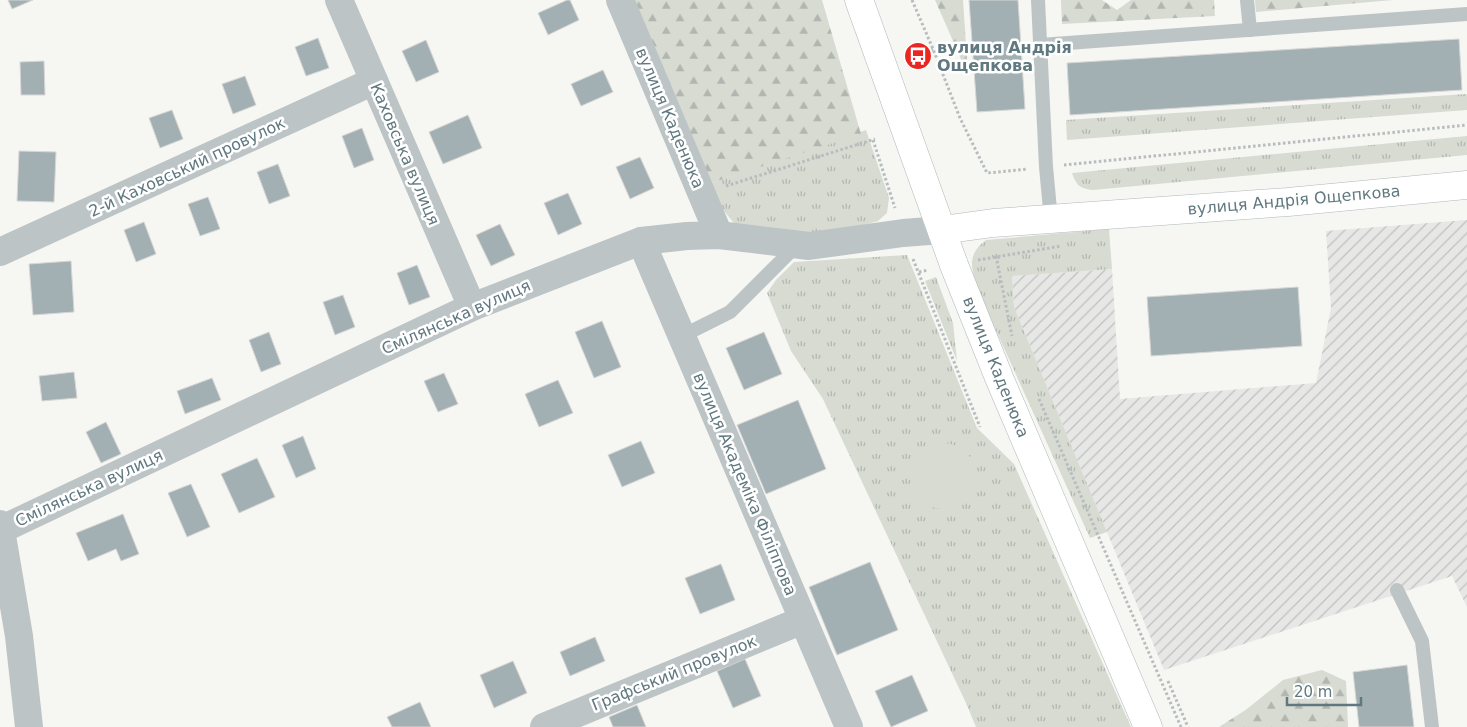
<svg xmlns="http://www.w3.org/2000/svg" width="1467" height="727" viewBox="0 0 1467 727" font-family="'DejaVu Sans',sans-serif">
  <defs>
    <pattern id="industrial-furrows" width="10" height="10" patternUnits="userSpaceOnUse" patternTransform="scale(1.25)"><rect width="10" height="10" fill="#e7e7e6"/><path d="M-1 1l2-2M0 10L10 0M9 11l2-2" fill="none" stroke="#bfc0c0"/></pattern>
    <pattern id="grass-tufts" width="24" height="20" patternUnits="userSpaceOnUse" patternTransform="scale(1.25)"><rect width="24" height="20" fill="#d7dbd2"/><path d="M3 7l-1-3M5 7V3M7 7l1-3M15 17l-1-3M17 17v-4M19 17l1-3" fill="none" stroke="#b2b6b0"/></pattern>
    <pattern id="forest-firs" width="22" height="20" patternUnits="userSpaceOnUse" patternTransform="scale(1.25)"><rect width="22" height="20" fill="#d7dbd2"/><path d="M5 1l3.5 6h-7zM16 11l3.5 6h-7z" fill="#b2b6b0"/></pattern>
  </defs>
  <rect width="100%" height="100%" fill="#f6f6f3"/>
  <polygon fill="url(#industrial-furrows)" points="1467,220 1467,607 1452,576 1164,670 1014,307 1012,276 1112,269 1120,399 1316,383 1331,308 1326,231"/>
  <g fill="url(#grass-tufts)">
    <polygon points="1467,94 1467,110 1067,140 1066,120"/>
    <polygon points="866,130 889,198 887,213 878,221 824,237 739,229 724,211 711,183"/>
    <path d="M1467,136V155L1093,190C1080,189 1076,185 1072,173Z"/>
    <path d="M1109,229L1112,269L1012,276L1014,307L1107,532L1090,538L979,293C973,271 964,257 986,240Z"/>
    <polygon points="907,255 977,428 1014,464 1131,727 976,727 966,703 823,399 791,351 767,293 776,280 794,262"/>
    <polygon points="936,277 953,323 957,361 925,281"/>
  </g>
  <g fill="url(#forest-firs)">
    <polygon points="633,0 822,0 861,134 711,183"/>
    <polygon points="935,0 963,0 968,75"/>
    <polygon points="1061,0 1102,0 1117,10 1131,0 1214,0 1215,16 1062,24"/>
    <polygon points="1255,0 1393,0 1256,12"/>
    <polygon points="1322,670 1346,681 1348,727 1219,727 1247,709 1283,680"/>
  </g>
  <circle fill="#d7dbd2" cx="943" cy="476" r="33"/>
  <g fill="#a3b0b3" stroke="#d8d7d5">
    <polygon points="8,0 33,0 12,9"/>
    <polygon points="567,0 570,0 579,20 548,35 538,13"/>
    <polygon points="969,0 1018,0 1025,109 977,112"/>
    <polygon points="318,38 329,68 306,76 295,47"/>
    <polygon points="1459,39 1462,90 1070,115 1067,63"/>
    <polygon points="426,40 439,72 416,82 402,51"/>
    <polygon points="44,61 45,95 21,95 20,62"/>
    <polygon points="603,70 613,92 581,106 571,84"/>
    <polygon points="245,76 256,105 233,114 222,84"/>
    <polygon points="172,110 183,139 160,148 149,118"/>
    <polygon points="468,115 482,148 443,164 429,132"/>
    <polygon points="362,128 374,160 354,168 342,136"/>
    <polygon points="19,151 56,152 54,202 17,201"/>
    <polygon points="640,157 654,188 630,199 616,167"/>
    <polygon points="278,164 290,196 269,204 257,172"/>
    <polygon points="568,193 582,224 558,235 544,203"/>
    <polygon points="208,197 220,229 200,236 188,204"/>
    <polygon points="144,222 156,254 136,262 124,230"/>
    <polygon points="500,224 515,255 491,266 476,235"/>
    <polygon points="71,261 74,312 33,315 29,264"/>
    <polygon points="417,265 430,297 409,305 397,273"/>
    <polygon points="1298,287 1302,346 1151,356 1147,297"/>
    <polygon points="343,295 355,327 335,335 323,302"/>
    <polygon points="602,321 621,367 594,378 575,332"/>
    <polygon points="269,332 281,364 261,372 249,340"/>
    <polygon points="764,332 782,374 744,390 726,348"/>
    <polygon points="74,372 77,398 42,401 39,376"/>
    <polygon points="444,373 458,404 438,412 424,381"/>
    <polygon points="212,378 221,400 185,414 177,391"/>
    <polygon points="558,380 573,413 539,427 525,394"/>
    <polygon points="798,400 826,469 766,494 737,425"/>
    <polygon points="106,422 121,454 101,463 86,432"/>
    <polygon points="303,436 316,469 296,478 282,445"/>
    <polygon points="641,441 655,473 622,487 608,455"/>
    <polygon points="257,458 275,497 239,513 221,474"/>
    <polygon points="191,484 210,527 187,537 168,493"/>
    <polygon points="123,514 139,554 121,561 116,549 88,561 76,533"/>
    <polygon points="870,562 898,630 837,655 809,587"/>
    <polygon points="721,564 735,600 700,614 685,578"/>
    <polygon points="595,637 605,661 570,676 560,652"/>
    <polygon points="745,659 761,696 733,708 717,671"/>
    <polygon points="513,661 527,693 494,708 480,675"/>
    <polygon points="1407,665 1414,727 1359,727 1353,672"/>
    <polygon points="912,675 928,711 891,727 875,691"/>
    <polygon points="420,702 431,727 392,727 387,717"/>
    <polygon points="637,705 646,727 613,727 609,717"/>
  </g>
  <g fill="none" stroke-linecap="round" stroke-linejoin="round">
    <g stroke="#afb8bb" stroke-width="29">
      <g id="secondary">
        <polyline points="859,0 954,265 1000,380 1148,727"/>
        <polyline points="942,230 993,223 1288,202 1467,185"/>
      </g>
    </g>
    <g stroke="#b7bcbe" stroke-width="3" stroke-dasharray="2.5 2.5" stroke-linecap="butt">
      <polyline points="912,0 933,49 960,118 987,173 1028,169"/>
      <polyline points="918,56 933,49"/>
      <polyline points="873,140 895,208"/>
      <polyline points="1064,165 1467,125"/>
      <polyline points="726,186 875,139"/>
      <polyline points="996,256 1012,336"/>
      <polyline points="913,259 980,427"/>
      <polyline points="978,260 1061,246"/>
      <polyline points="919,272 928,270"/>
      <polyline points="1039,399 1181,727"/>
      <polyline points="1168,681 1188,727"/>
    </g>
    <g stroke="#bdc4c6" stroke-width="14">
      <polyline points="1038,0 1046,167 1051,220"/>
      <polyline points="1247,0 1250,30"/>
      <polyline points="1040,45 1467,14"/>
      <polyline points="682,336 730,312 797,245"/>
      <polyline points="1397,590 1422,641 1432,727"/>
    </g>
    <g stroke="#bdc4c6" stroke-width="28">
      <polyline points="339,0 472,307"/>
      <polyline points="620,0 719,235"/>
      <polyline points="641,241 849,727"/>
      <polyline points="0,252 374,81"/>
      <polyline points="0,524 19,636 29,727"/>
      <polyline points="0,530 472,307 641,241 687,236 719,235 809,246 903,233 942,230"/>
      <polyline points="544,727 803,620"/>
    </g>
    <use href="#secondary" stroke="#fff" stroke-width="28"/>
  </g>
  <defs>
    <g id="bus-disc" transform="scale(1.4375)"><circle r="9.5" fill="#e92720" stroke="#fff"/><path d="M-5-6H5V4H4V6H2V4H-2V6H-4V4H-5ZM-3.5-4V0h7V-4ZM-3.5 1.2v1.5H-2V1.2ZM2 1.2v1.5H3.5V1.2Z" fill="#fff"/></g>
  </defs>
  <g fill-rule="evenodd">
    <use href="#bus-disc" x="918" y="56"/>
  </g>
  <g text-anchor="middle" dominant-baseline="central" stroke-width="5" stroke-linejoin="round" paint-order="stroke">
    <g font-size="16" font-weight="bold" fill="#60787f" stroke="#fff" text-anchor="start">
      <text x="937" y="47">вулиця Андрія<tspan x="937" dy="18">Ощепкова</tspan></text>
    </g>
    <g font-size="16" fill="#60787f" stroke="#fff">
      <text transform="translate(670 118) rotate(67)">вулиця Каденюка</text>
      <text transform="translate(405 154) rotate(67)">Каховська вулиця</text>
      <text transform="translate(187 167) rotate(-25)">2-й Каховський провулок</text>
      <text transform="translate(1294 200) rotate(-5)">вулиця Андрія Ощепкова</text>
      <text transform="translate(456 317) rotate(-24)">Смілянська вулиця</text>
      <text transform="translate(996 367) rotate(68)">вулиця Каденюка</text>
      <text transform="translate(745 484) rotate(67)">вулиця Академіка Філіппова</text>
      <text transform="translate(89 488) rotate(-25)">Смілянська вулиця</text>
      <text transform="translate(674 673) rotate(-22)">Графський провулок</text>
    </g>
  </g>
  <path d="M1287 697v8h74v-8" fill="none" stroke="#60787f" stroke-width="2.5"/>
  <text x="1294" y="697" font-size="15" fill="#60787f" stroke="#ffffff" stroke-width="4" paint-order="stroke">20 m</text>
</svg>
